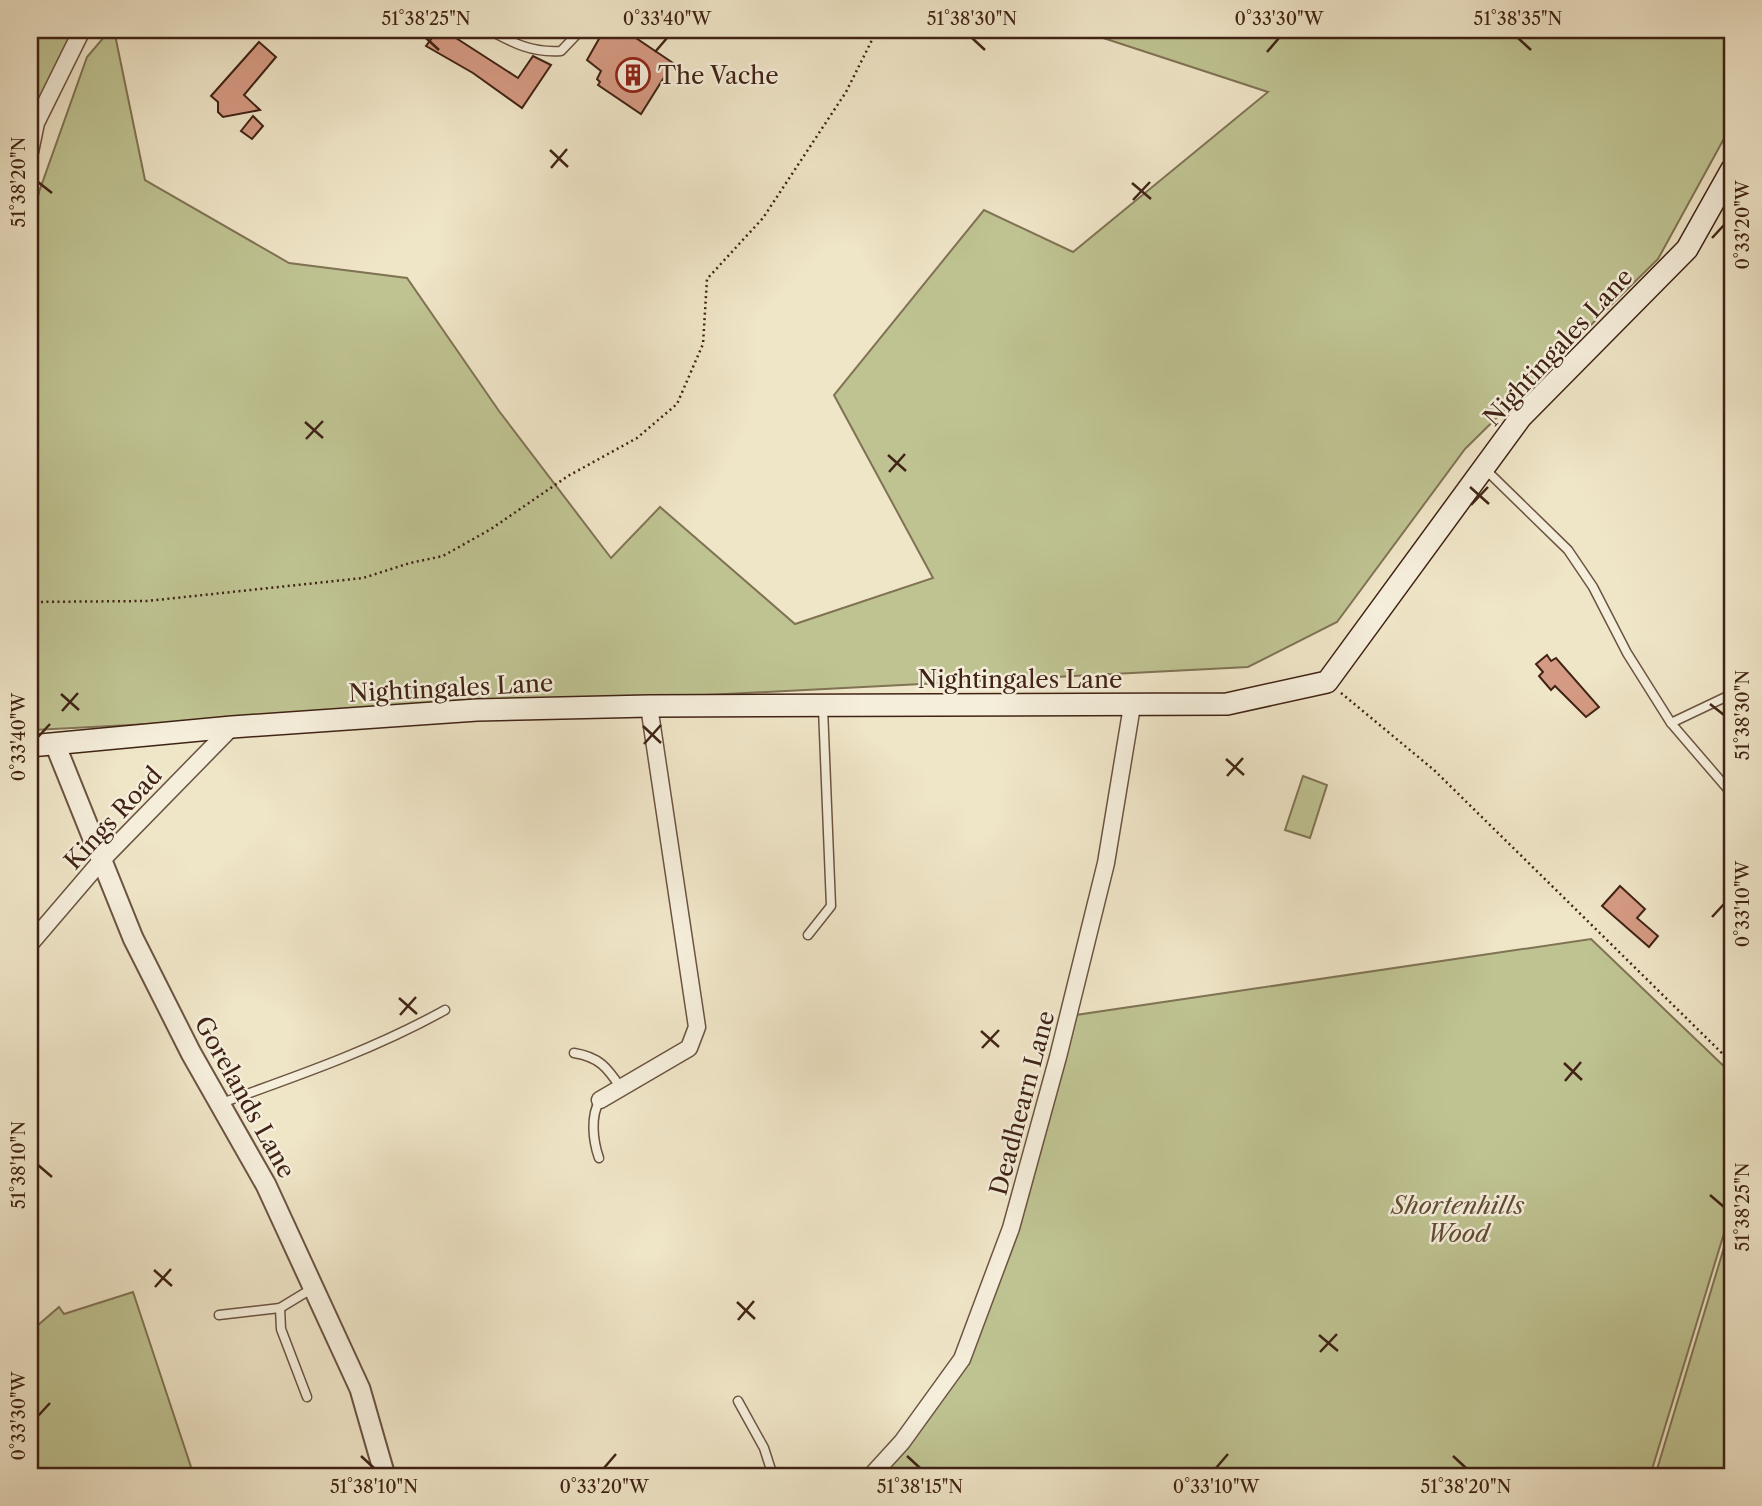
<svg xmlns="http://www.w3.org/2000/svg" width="1762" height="1506" viewBox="0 0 1762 1506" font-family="'Libre Caslon Text',serif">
  <rect width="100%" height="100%" fill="#efe5c7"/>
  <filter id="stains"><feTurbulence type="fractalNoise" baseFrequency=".00286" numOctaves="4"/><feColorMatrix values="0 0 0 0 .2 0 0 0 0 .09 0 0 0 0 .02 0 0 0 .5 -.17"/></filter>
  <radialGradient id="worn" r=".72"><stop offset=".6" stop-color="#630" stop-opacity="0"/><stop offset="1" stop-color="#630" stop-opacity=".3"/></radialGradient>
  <g fill="#bfc392" stroke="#807354" stroke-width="2">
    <polygon points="30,30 80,30 30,117"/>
    <polygon points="110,30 114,30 145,180 289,263 407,278 499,411 611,558 660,507 795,624 933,578 834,395 984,210 1073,252 1268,92 1091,34 1064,30 1732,30 1732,124 1658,259 1465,449 1337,622 1248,667 34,730 30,648 30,234 39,192 87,57"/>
    <polygon points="1303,776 1327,785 1310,838 1285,830"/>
    <polygon points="1591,939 1732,1074 1732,1207 1650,1476 880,1476 965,1365 1008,1259 1076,1015"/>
    <polygon points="1732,1221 1732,1476 1655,1476"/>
    <polygon points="133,1292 194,1476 30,1476 30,1332 59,1307 64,1314"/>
  </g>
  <g fill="#d59a83" stroke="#402315" stroke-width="2">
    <polygon points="438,30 461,30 456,38 518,78 533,56 551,65 522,108 473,73 426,46"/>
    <polygon points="604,30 624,30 673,63 641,114 598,85 600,82 597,79 601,71 587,60"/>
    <polygon points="259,42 276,57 244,95 260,110 223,117 218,112 218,102 211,96"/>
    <polygon points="253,116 263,126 252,139 241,131"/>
    <polygon points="1547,655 1551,661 1556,658 1599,707 1586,717 1555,686 1551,690 1539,676 1543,672 1536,664"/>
    <polygon points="1620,886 1645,909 1637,918 1658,936 1649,947 1602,906"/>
  </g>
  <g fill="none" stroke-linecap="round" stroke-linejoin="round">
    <g stroke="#6c5442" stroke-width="11">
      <g id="service">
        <path d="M489,30C513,43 532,53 561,51L581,30"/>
        <polyline points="1485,469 1568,550 1593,587 1627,653 1671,723 1732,794"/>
        <polyline points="1671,723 1732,694"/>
        <polyline points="808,935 831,906 823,708"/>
        <path d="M574,1053C599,1057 607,1067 621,1088"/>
        <path d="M219,1104C297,1076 373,1050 445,1010"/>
        <path d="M599,1158C593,1141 590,1116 600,1100"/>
        <polyline points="280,1308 281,1329 307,1397"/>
        <polyline points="219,1315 280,1308 313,1288"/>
        <polyline points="738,1401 764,1448 773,1476"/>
      </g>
    </g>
    <g stroke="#6c5442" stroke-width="19">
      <g id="minor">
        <polyline points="30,152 36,123 82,30"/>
        <polyline points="30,944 101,861 232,727"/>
        <polyline points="600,1100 689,1048 697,1027 649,706"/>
        <polyline points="871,1476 902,1442 962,1359 1011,1228 1058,1057 1106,863 1132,706"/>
      </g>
    </g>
    <g stroke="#6c5442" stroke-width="23">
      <polyline id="tertiary" points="55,744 133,938 191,1053 266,1185 360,1389 385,1476"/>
    </g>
    <g stroke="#402315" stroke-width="24">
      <polyline id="secondary" points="30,746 232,727 477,710 649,706 1227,704 1327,682 1521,417 1687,249 1732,169"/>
    </g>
    <g stroke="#402315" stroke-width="2.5" stroke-dasharray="2 3.5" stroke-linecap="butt">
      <polyline points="30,602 147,601 363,578 410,563 443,556 491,529 568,476 637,438 677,404 703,344 707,279 763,218 846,92 877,30"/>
      <polyline points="1341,693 1434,770 1732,1063"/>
    </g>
    <use href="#service" stroke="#f5eedb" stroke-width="8"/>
    <use href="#minor" stroke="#f5eedb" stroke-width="16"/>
    <use href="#tertiary" stroke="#f5eedb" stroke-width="19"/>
    <use href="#secondary" stroke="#f5eedb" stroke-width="21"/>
  </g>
  <path fill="none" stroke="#402315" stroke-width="2.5" d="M426,38L439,50M972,38L985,50M1518,38L1531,50M655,52L667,38M1267,52L1279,38M550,150L568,167M551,168L567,149M38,182L52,193M1132,183L1151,199M1133,200L1150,182M1712,238L1724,225M305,422L323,438M306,439L323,421M888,455L906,471M889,472L905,454M1470,487L1489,504M1471,505L1488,487M61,694L79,710M1710,704L1724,715M62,711L78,693M643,726L661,743M38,737L50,724M644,744L661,725M1226,759L1244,775M1227,776L1243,758M1712,917L1724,904M399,998L417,1014M400,1015L416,997M981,1031L999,1047M982,1048L999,1030M1564,1063L1582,1080M1565,1081L1581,1062M38,1165L52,1177M1710,1195L1724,1207M154,1270L172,1286M155,1287L171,1269M737,1302L755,1319M738,1320L754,1301M1319,1335L1338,1351M1320,1352L1337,1334M38,1416L50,1403M361,1456L374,1468M907,1456L920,1468M1453,1456L1466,1468M604,1468L616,1454M1216,1468L1228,1454"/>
  <defs>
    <g id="building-ring" transform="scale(1.75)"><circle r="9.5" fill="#f5eedb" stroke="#8f2418" stroke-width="1.5"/><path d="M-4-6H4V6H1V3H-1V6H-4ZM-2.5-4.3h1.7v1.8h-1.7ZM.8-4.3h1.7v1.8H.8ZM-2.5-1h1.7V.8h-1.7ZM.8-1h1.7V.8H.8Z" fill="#8f2418"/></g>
  </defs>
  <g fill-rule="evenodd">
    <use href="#building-ring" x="633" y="75"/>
  </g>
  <g text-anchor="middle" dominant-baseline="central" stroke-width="5" stroke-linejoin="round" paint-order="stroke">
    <g font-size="24" fill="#402315" stroke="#f5eedb" text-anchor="start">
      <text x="658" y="75">The Vache</text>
    </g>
    <g font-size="24" fill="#402315" stroke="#f5eedb">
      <text transform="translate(1558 347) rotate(-47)">Nightingales Lane</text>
      <text x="1020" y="679">Nightingales Lane</text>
      <text transform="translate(451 688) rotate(-3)">Nightingales Lane</text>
      <text transform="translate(113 818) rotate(-47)">Kings Road</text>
      <text transform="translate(245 1097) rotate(61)">Gorelands Lane</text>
      <text transform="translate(1022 1103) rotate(-75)">Deadhearn Lane</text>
    </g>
    <g font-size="24" font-style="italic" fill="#604b34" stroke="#f5eedb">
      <text x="1458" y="1205">Shortenhills<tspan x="1458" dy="28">Wood</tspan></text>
    </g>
  </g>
  <rect width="1762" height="1506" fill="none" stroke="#efe5c7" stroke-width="77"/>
  <rect x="38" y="38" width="1686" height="1430" fill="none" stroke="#402315" stroke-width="2.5"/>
  <g font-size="18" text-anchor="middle" fill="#402315">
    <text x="426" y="25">51°38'25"N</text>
    <text x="667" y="25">0°33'40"W</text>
    <text x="972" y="25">51°38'30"N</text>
    <text x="1279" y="25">0°33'30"W</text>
    <text x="1518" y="25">51°38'35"N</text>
    <text transform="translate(19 182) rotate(-90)" y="6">51°38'20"N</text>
    <text transform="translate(1743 225) rotate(-90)" y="6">0°33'20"W</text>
    <text transform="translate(1743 715) rotate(-90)" y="6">51°38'30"N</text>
    <text transform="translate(19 737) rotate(-90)" y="6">0°33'40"W</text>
    <text transform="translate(1743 904) rotate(-90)" y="6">0°33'10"W</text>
    <text transform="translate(19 1165) rotate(-90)" y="6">51°38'10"N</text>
    <text transform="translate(1743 1207) rotate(-90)" y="6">51°38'25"N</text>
    <text transform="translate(19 1416) rotate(-90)" y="6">0°33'30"W</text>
    <text x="374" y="1493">51°38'10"N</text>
    <text x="604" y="1493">0°33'20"W</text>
    <text x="920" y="1493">51°38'15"N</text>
    <text x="1216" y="1493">0°33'10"W</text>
    <text x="1466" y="1493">51°38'20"N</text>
  </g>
  <rect width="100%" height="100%" filter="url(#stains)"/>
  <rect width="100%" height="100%" fill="url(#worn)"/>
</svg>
